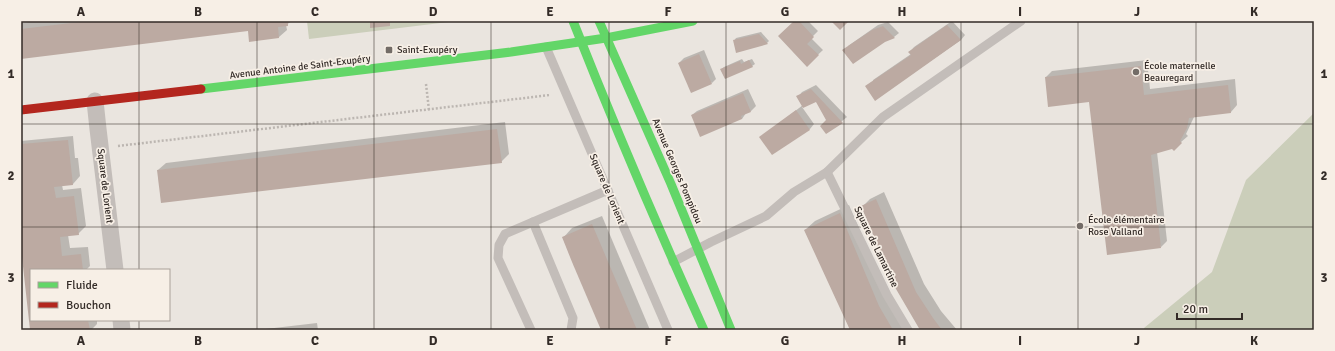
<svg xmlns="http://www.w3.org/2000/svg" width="1335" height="351" viewBox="0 0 1335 351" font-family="Signika,sans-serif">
  <rect width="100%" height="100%" fill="#eae5df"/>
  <g fill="#cbceba">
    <polygon points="307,21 457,21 309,39"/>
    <polygon points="1314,113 1314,330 1144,330 1144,328 1212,272 1246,180"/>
  </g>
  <g fill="#0003">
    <polygon points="37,21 292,21 286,25 287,30 279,37 249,30 21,58 21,23"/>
    <polygon points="795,21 808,21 818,31 811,38 823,50 807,65"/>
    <polygon points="952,21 965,35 961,40 875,99 873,80 911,54 910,52 914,47"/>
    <polygon points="888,22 899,33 894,37 885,41 848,46 878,25"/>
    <polygon points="761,32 769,41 767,43 737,52 734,41 736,38"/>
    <polygon points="704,50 716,79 712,83 679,63 684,58"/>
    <polygon points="742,59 744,62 752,59 755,64 752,66 722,69 724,67"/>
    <polygon points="1147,60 1150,89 1235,79 1237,105 1231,112 1194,117 1186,134 1188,136 1181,142 1172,147 1157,152 1167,241 1161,247 1090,100 1046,77 1052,71"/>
    <polygon points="816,85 847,117 827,133 827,120 816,101 802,107 814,124 810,129 772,154 761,137 803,105 798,97 802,92"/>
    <polygon points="748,89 756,106 751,111 746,113 742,119 692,115 697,111"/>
    <polygon points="505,122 509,154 501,162 158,170 166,163"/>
    <polygon points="73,136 75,158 78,158 80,176 73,184 62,185 63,190 81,188 86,226 78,234 68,235 70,248 88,247 90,266 86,270 31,270 31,320 97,320 97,324 91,330 31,330 21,239 21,141"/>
    <polygon points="884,192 924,284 941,311 957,330 922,330 863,206 870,199"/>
    <polygon points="849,205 888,296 908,330 851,330 805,230 815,221"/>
    <polygon points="602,216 650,330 602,330 563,238 572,228"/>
    <polygon points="317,323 318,330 257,330"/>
  </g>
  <g fill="#bcaaa2">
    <polygon points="88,21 288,21 288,26 278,27 279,38 249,42 248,31 21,59 21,29"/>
    <polygon points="370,21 390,21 390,26 370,28"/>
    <polygon points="794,21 799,21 814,37 807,44 819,55 807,67 778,36"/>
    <polygon points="831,21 849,21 840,30"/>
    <polygon points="947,25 961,40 875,101 865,86 911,55 908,52"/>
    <polygon points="883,26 895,38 885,42 853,64 842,50 872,30"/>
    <polygon points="759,34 768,44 736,53 733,40"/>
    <polygon points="699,54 712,84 691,93 678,63"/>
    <polygon points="749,60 753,67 725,79 720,69 740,61 741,64"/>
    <polygon points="1141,66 1144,95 1228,85 1231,113 1189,118 1187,128 1180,141 1182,143 1174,151 1172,149 1151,155 1161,248 1107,255 1089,102 1048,107 1045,77"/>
    <polygon points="811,89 843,123 826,134 820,126 826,120 816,102 803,108 796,96"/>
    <polygon points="743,93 751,112 741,116 742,119 700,137 691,115"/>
    <polygon points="796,110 810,130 772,155 759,137"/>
    <polygon points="497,129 502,163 161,203 157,170"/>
    <polygon points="68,140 73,185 54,187 56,198 74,196 79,235 60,237 62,256 81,254 83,270 31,270 31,320 88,320 90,330 30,330 21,248 21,144"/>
    <polygon points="876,199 916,292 933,318 942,330 920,330 896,289 861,206"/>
    <polygon points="840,213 879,306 893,330 850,330 804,230"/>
    <polygon points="592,224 637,330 601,330 572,262 562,237"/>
  </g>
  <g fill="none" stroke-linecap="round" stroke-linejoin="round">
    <g stroke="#bcb6b1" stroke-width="2.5" stroke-dasharray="2 2" stroke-linecap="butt">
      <polyline points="426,84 429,110"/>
      <polyline points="118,146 550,95"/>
    </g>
    <g stroke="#c3bdb9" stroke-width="9">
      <polyline points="546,47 668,330"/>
      <polyline points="827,172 887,295 908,330"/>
      <polyline points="533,222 573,318 571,330"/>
      <polyline points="673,262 711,242 766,216 794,192 827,172 883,117 1021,21"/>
      <polyline points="531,330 498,258 499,245 505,234 608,190"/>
    </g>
    <g stroke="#c3bdb9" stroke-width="17">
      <polyline points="95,101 98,129 115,270"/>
      <polyline points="121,320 122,330"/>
    </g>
    <g stroke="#63d668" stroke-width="9">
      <path d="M573,21C614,125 658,228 704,330"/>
      <polyline points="599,21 671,184 731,330"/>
      <polyline points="201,89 511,52 606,38 693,21"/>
    </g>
    <polyline stroke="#b3261e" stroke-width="9" points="21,110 201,89"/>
  </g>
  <path fill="none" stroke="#332b27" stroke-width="1" stroke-opacity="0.55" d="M139,21V270M257,21V330M374,21V330M491,21V330M609,21V330M726,21V330M844,21V330M961,21V330M1078,21V330M1196,21V330M21,124H1314M21,227H1314M139,320V330"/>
  <g fill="#736c67" stroke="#f7efe6" stroke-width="1.5">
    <rect x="385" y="46" width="8" height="8" rx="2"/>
    <circle cx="1136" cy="72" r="4"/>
    <circle cx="1080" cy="226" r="4"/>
  </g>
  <g text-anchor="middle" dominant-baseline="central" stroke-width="3.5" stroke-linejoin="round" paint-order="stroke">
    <g font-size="10" fill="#332b27" stroke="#f7efe6" text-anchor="start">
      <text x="397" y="50">Saint-Exupéry</text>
      <text x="1144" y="66">École maternelle<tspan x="1144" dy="12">Beauregard</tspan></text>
      <text x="1088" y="220">École élémentaire<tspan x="1088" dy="12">Rose Valland</tspan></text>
    </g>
    <g font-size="10" fill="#332b27" stroke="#f7efe6">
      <text transform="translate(300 67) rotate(-7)">Avenue Antoine de Saint-Exupéry</text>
      <text transform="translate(677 171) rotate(67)">Avenue Georges Pompidou</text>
      <text transform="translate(105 186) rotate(83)">Square de Lorient</text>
      <text transform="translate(607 189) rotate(67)">Square de Lorient</text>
      <text transform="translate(876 247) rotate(64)">Square de Lamartine</text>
    </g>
  </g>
  <rect width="1335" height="351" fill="none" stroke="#f7efe6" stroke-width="44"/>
  <rect x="30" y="269" width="140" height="52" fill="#f7efe6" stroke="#a9a19a"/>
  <rect x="38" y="282" width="20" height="6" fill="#63d668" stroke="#a9a19a"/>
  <text x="66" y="289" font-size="12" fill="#332b27">Fluide</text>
  <rect x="38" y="302" width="20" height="6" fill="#b3261e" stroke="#a9a19a"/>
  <text x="66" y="309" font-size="12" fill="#332b27">Bouchon</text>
  <path d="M1177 313v6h65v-6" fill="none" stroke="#332b27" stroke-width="2"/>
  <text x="1183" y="313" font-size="12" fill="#332b27" stroke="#f7efe6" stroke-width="3" paint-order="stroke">20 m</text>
  <rect x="22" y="22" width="1291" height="307" fill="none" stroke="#332b27" stroke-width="1.5"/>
  <g font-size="13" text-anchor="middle" font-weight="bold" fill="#332b27">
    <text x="81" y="16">A</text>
    <text x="198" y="16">B</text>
    <text x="315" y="16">C</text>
    <text x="433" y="16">D</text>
    <text x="550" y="16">E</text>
    <text x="668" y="16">F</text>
    <text x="785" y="16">G</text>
    <text x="902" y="16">H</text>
    <text x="1020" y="16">I</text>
    <text x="1137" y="16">J</text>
    <text x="1254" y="16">K</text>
    <text x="11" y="78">1</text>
    <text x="1324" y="78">1</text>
    <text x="11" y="180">2</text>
    <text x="1324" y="180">2</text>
    <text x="11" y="282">3</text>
    <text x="1324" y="282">3</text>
    <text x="81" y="345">A</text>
    <text x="198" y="345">B</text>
    <text x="315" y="345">C</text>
    <text x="433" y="345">D</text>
    <text x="550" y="345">E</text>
    <text x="668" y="345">F</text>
    <text x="785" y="345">G</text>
    <text x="902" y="345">H</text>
    <text x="1020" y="345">I</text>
    <text x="1137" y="345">J</text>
    <text x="1254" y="345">K</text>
  </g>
</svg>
